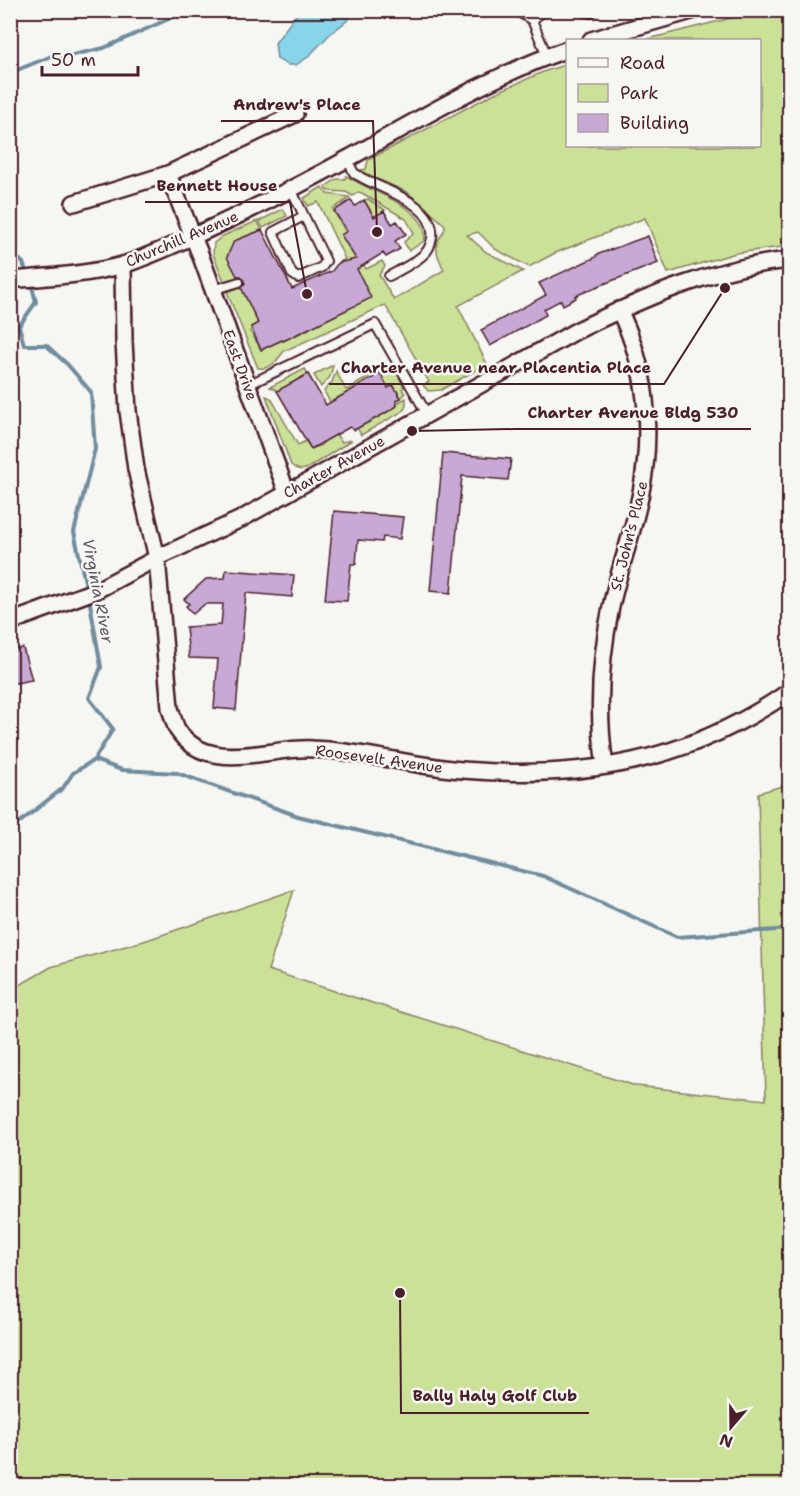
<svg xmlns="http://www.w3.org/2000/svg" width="800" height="1496" viewBox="0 0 800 1496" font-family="'Shantell Sans',sans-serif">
  <rect width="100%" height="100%" fill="#f6f6f2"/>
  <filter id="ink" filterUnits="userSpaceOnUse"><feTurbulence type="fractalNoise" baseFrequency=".0167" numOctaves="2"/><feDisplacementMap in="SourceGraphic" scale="12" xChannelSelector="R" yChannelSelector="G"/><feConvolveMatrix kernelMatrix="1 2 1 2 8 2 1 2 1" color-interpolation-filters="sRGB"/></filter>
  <g filter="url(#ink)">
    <g fill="#cbe197" stroke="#8a8061" stroke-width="1.5">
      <path d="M759,11H789V246L736,253L668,273L645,218L555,253L529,267L495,249L478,232L467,235L486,252L523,271L458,306L487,364L441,390L428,391L423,385L429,382L385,305L284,351C277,361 270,370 258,368L227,292L241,287L258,323L251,327L252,329L250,331L261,349L282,340L283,341L309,329L308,326L322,322L346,310L338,263L345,259L318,202L308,206L304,198L322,187L327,194L349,197L350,198L333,209L366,269L382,261L385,266L379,275L394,300L444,270C440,260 433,250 439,239C442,234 445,232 445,225L407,192L365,174L361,170L366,169L368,160L493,94L543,72L567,64L568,146H760V40H644Z"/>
      <path d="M346,176C353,179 359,184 367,187C385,196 432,214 424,241L409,251L404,242L414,233L406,219L362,193L358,192L353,196L346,192L328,191L325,187L337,179H345Z"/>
      <polygon points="368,199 385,210 384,211 374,217 364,200"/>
      <polygon points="283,209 287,216 263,228 259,221"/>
      <polygon points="257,221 262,230 236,240 234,265 239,277 224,281 213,254 214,243 223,236"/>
      <polygon points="333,365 330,377 321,387 314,375"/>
      <polygon points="388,366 395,370 404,387 402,389 405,394 401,398 394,386 388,388 381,375 337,398 336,413 324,391 332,382 336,371 346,390"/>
      <polygon points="305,369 308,374 278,391 270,387"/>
      <path d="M266,396L271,398L298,445L306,441L311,449L321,445L334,431L341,442L352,440L308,468C301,471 297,470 291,465Z"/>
      <polygon points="406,398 406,406 403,411 361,435 357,427 396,407 397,403"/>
      <polygon points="789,784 789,1485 11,1485 11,990 51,967 144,941 294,890 268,970 636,1086 766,1100 758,793"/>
    </g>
    <polygon fill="#88d4e9" stroke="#6f8c9d" stroke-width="1.5" points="299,11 350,10 349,19 330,34 308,57 296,65 288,65 277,59 275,43"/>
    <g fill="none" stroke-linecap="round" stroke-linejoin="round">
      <g stroke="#6f8c9d" stroke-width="4">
        <polyline points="10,73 54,55 64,57 104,48 173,17 183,10"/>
        <polyline points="10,250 23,263 27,274"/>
        <polyline points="31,283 36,302 19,326 24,345 46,345 68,365 91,392 95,449 74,532 87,591"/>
        <polyline points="94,760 122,770 177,773 298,816 543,876 677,937 790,929"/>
        <polyline points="10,830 63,788 73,773 94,760 113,729 89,698 101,667 89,598"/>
      </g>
    </g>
    <g fill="#c8a9d5" stroke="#4a1f2b" stroke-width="1.5">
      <polygon points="351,200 355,206 364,200 374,217 384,211 392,224 397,221 406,234 395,241 400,249 386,257 383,253 357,269 371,298 283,341 282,340 261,350 251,327 258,323 241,287 245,284 244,280 241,276 237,276 227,257 234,241 262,230 292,289 332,271 338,263 356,259 341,235 347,231 334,211"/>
      <polygon points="648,236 658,263 601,285 575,296 576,298 563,305 561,300 544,309 546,315 490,346 481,330 546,295 539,283 596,257 596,255"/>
      <polygon points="308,374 326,405 379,374 381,374 388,388 393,385 401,398 396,401 397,406 384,414 354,430 350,427 311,449 277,391"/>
      <polygon points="443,453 511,459 508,480 462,476 451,593 430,591"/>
      <polygon points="334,511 403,517 400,539 383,537 382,542 358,540 356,564 351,564 347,601 325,600"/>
      <polygon points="226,570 294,575 292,597 246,593 236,710 214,708 218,659 189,658 186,627 221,625 223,604 205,604 193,614 186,606 189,604 184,599 206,579 225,578"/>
      <polygon points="23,648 32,680 10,684 10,650"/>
    </g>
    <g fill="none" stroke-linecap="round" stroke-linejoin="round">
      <g stroke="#4a1f2b" stroke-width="12">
        <g id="service">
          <polyline points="522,10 522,14 532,20 547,56"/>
          <polyline points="576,10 590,13 595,10"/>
          <polyline points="532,20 545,10"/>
          <path d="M347,159L354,173L359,176C381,190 437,203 432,238C431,243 429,250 424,254C415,263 400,270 389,276"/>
          <polyline points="291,189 326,261 322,267 298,278 292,274 273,232 304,216"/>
          <polyline points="213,290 239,282"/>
          <polyline points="248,385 375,324 427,414"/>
        </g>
      </g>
      <g stroke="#4a1f2b" stroke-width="20">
        <g id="minor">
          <polyline points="591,40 695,10"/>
          <polyline points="168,174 200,254 287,493"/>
          <polyline points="74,203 168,174 295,114"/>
          <path d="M123,265L124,342L128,411L136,469L157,558L170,708C172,714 174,723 177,729C207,776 271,746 313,749C363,751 412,766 462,770C583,780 689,762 790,691"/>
          <path d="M10,280C47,277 87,275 123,265C151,256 180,242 207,230C255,208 302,184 349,158C420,119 490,76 568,49"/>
          <path d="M10,622L97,590L157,558L241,519L576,331C643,298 714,267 790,260"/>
          <path d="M605,766C597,713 600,659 611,607C619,568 634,531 641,492C653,431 647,366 619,310"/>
        </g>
      </g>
      <use href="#service" stroke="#f6f6f2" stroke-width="8"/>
      <use href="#minor" stroke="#f6f6f2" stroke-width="15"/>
    </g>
  </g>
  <g text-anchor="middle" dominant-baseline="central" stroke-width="5" stroke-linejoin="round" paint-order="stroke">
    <g font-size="15" fill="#4a1f2b" stroke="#f6f6f2">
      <text transform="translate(182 239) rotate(-23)">Churchill Avenue</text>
      <text transform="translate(240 365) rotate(70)">East Drive</text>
      <text transform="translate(334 467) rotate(-29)">Charter Avenue</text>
      <text transform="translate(629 536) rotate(-76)">St. John's Place</text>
      <text transform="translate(379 759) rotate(8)">Roosevelt Avenue</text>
    </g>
    <g font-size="16" font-style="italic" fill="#5d5564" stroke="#f6f6f2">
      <text transform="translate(98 591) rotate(79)">Virginia River</text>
    </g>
  </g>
  <path fill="none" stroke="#4a1f2b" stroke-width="2" d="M377 232L373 121H221M307 294L290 202H145M725 288L664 384H329M412 431L515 429H751M400 1293L401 1413H589"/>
  <g fill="#4a1f2b" stroke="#f6f6f2" stroke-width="2">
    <circle cx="377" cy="232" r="6"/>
    <circle cx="307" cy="294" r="6"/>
    <circle cx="725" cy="288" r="6"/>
    <circle cx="412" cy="431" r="6"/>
    <circle cx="400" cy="1293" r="6"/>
  </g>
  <g font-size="16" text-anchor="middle" font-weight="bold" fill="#4a1f2b" stroke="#f6f6f2" stroke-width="5" stroke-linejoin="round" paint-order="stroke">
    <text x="297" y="110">Andrew's Place</text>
    <text x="217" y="191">Bennett House</text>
    <text x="496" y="373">Charter Avenue near Placentia Place</text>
    <text x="633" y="418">Charter Avenue Bldg 530</text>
    <text x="495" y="1401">Bally Haly Golf Club</text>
  </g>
  <rect width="800" height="1496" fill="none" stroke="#f6f6f2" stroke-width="36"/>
  <rect x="18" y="18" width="764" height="1460" fill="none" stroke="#4a1f2b" stroke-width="2" filter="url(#ink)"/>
  <rect x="566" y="39" width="195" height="108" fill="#f6f6f2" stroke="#b1a0a2" stroke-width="1.5"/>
  <rect x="578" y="58" width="30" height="9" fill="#f6f6f2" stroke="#b1a0a2" stroke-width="1.5"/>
  <text x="620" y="69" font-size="18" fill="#4a1f2b">Road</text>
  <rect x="578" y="84" width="30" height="18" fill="#cbe197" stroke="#b1a0a2" stroke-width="1.5"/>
  <text x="620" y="99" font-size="18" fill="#4a1f2b">Park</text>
  <rect x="578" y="114" width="30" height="18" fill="#c8a9d5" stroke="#b1a0a2" stroke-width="1.5"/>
  <text x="620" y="129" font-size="18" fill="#4a1f2b">Building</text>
  <g transform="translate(731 1427) rotate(200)" stroke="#f6f6f2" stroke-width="4.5" paint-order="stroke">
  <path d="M0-4.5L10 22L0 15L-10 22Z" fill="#4a1f2b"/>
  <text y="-9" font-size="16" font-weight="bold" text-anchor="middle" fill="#4a1f2b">N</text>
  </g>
  <path d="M42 66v9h96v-9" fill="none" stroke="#4a1f2b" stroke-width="3"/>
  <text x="51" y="66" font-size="18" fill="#4a1f2b" stroke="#f6f6f2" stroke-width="4.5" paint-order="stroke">50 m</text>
</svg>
